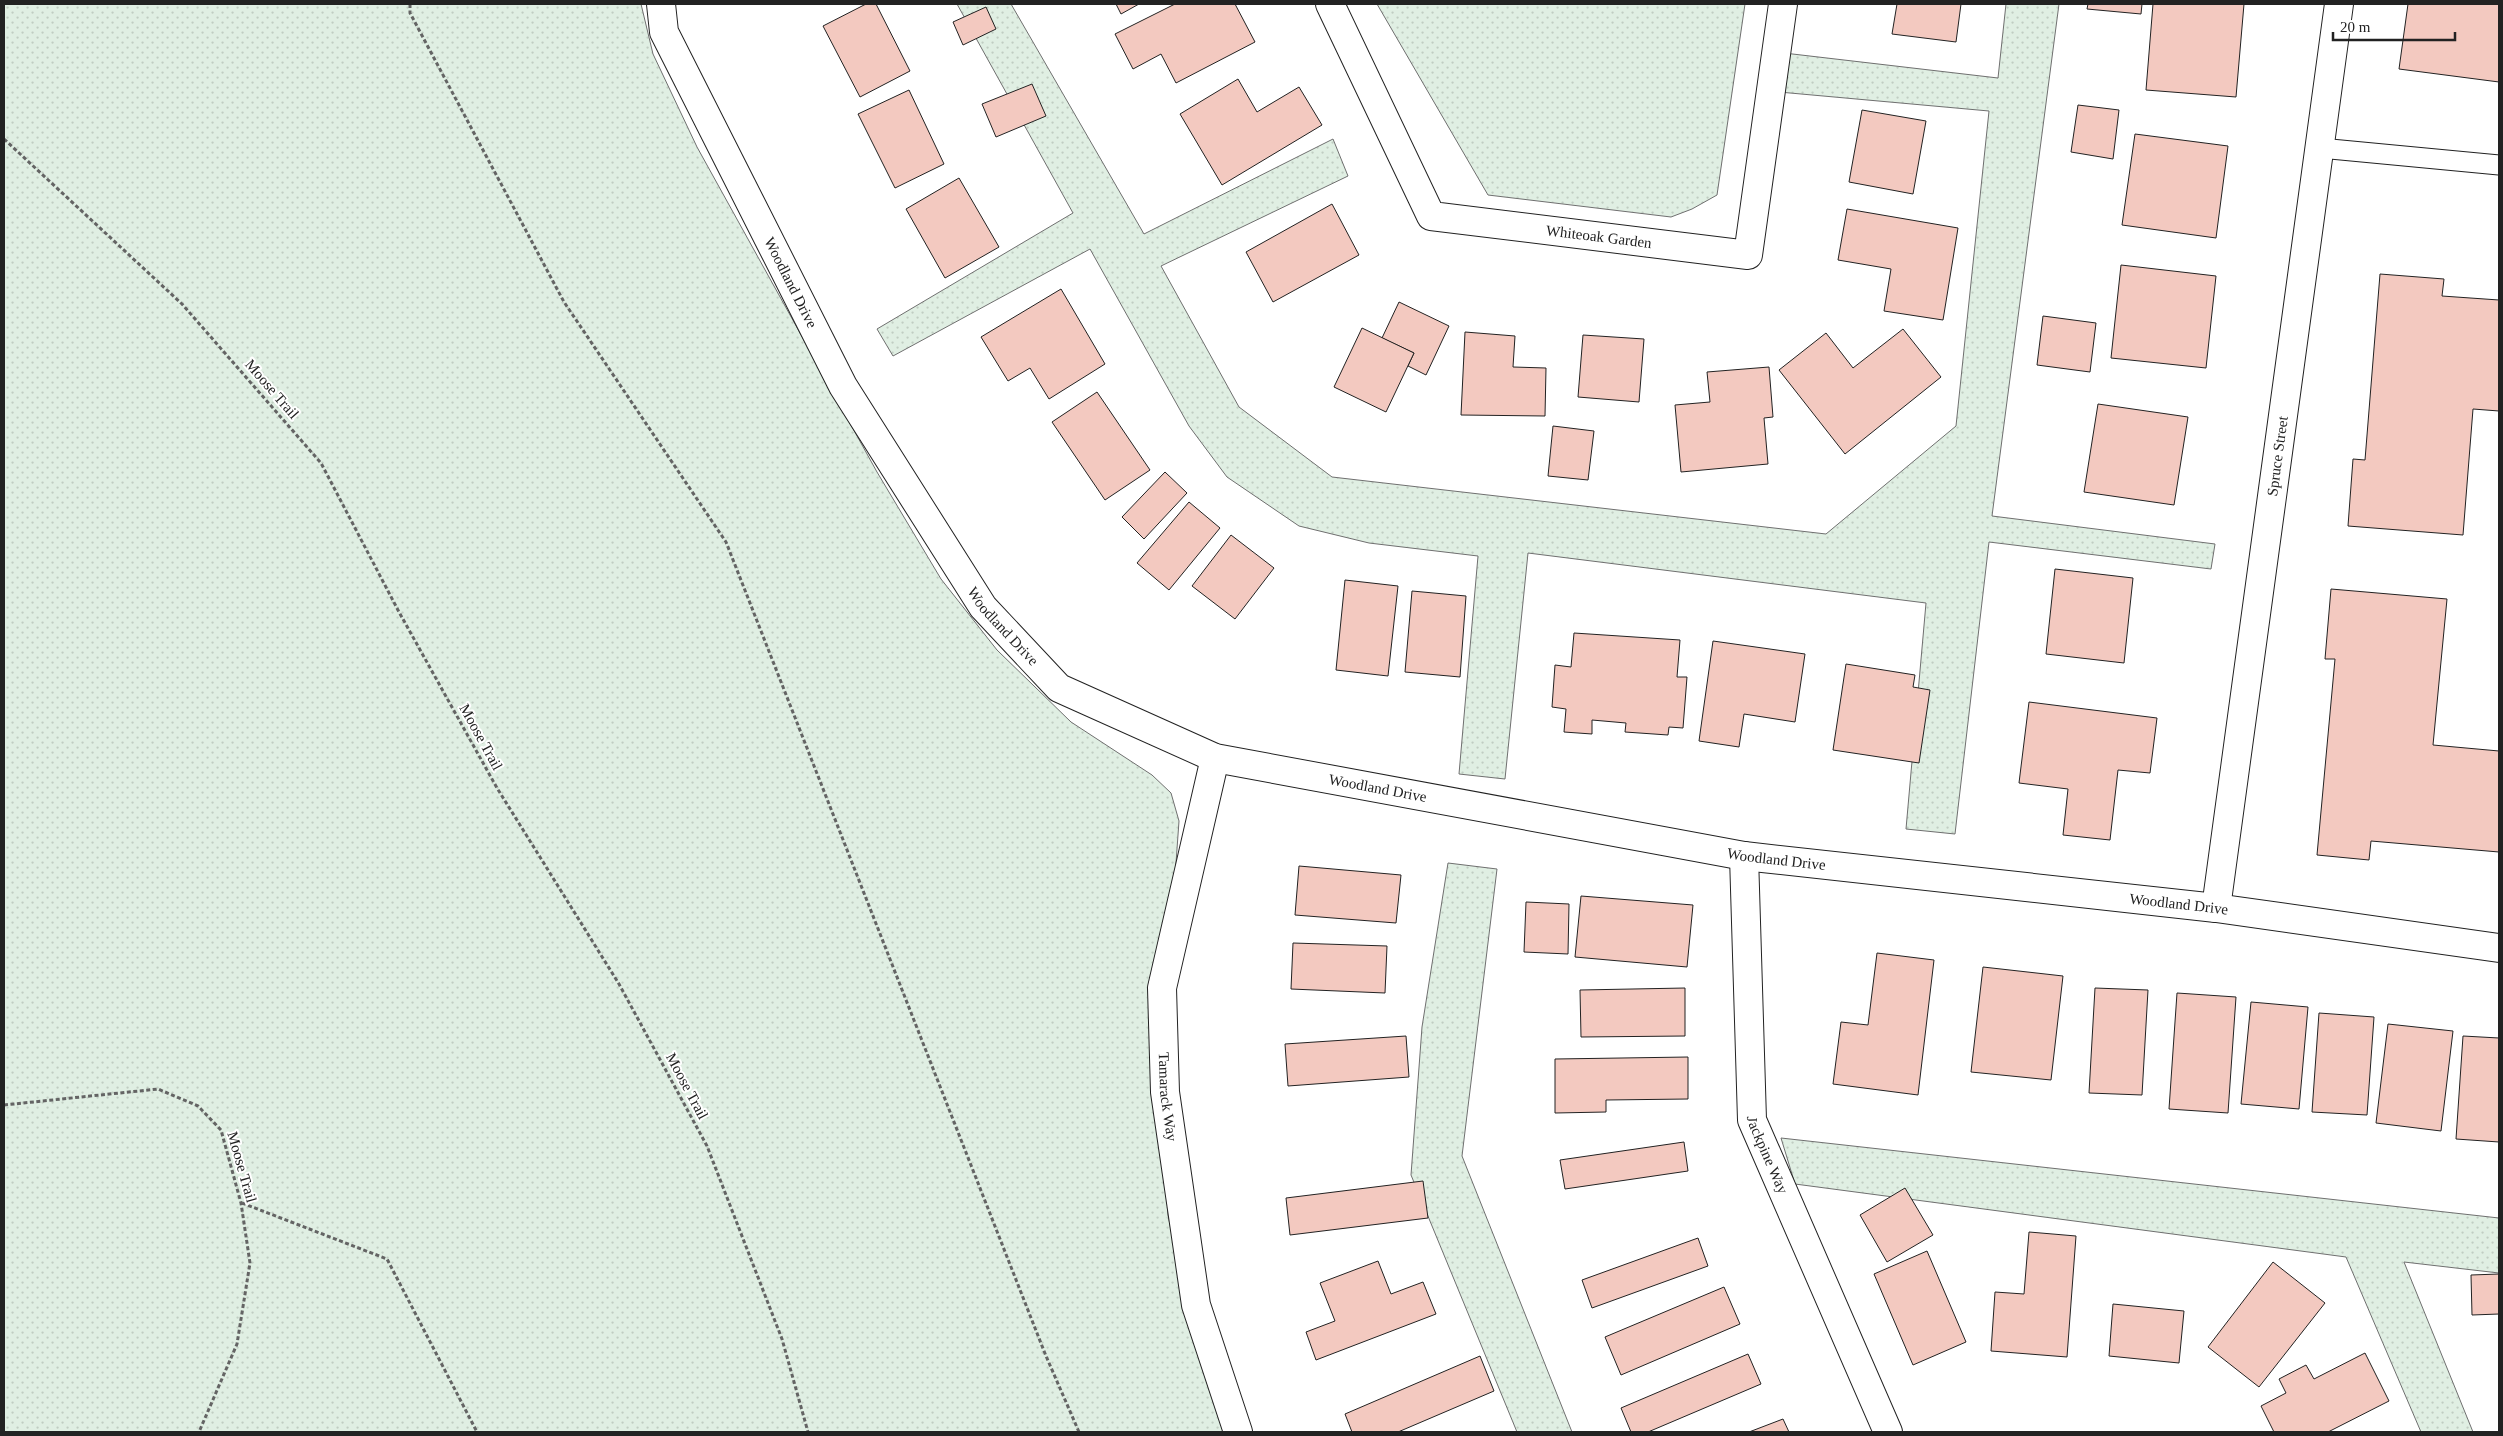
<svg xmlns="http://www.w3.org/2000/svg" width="2503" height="1436" viewBox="0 0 2503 1436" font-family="'Times New Roman',serif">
  <defs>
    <pattern id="park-dots" width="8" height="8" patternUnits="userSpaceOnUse" patternTransform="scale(1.25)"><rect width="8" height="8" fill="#e0efe3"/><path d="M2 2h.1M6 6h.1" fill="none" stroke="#c0cdc2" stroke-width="1.8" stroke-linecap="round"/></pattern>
  </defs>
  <rect width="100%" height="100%" fill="#fff"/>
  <g fill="url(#park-dots)" stroke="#6f6f6f">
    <polygon points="4,4 641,4 653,54 697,147 877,472 941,579 997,650 1071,722 1152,775 1171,793 1179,821 1175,877 1156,1009 1168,1215 1189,1318 1229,1432 4,1432"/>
    <polygon points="957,4 1011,4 1144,234 1333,139 1348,176 1161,266 1239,407 1332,477 1826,534 1956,426 1989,111 1779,92 1784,53 1998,78 2006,4 2059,4 1992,516 2215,544 2211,569 1989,542 1955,834 1906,829 1926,603 1528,553 1505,779 1459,774 1478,556 1369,543 1299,526 1227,477 1189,426 1090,249 893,356 877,329 1073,213"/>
    <polygon points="1377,4 1745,4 1717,195 1692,209 1671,217 1488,195"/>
    <polygon points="1448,863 1497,869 1462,1156 1572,1432 1517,1432 1411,1175 1422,1027"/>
    <polygon points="1781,1138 2499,1218 2499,1273 2404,1262 2473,1432 2421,1432 2346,1257 1795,1184"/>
  </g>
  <g fill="#f3c9c0" stroke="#222">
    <polygon points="866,4 876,4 910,71 860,97 823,26"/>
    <polygon points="1116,4 1139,4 1121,14"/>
    <polygon points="1175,4 1235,4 1255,42 1176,83 1161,54 1133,69 1115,34"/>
    <polygon points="1897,4 1961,4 1956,42 1892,34"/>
    <polygon points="2088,4 2142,4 2141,14 2087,9"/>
    <polygon points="2153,4 2244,4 2236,97 2146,90"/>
    <polygon points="2408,4 2499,4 2499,82 2399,69"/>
    <polygon points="986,7 996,29 963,45 953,22"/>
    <polygon points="1238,79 1257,112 1299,87 1322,125 1222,185 1180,114"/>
    <polygon points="1032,84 1046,116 996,137 982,104"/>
    <polygon points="909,90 944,164 895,188 858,114"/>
    <polygon points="2078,105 2119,110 2113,159 2071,152"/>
    <polygon points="1862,110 1926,121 1913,194 1849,182"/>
    <polygon points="2135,134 2228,146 2216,238 2122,225"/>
    <polygon points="959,178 999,247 945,278 906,209"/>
    <polygon points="1332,204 1359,255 1273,302 1246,252"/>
    <polygon points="1847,209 1958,228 1943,320 1884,311 1891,269 1838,260"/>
    <polygon points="2121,265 2216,276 2206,368 2111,358"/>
    <polygon points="2380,274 2444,279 2442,296 2499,300 2499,411 2473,409 2463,535 2348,526 2353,459 2365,460"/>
    <polygon points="1061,289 1105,364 1049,399 1030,368 1008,381 981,337"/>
    <polygon points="1399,302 1449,326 1426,375 1408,366 1414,353 1382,338"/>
    <polygon points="2043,316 2096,323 2090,372 2037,365"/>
    <polygon points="1362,328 1414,353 1386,412 1334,387"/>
    <polygon points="1903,329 1941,377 1845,454 1779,370 1826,333 1853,368"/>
    <polygon points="1465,332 1515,336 1513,367 1546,368 1545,416 1461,415"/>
    <polygon points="1583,335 1644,339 1639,402 1578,397"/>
    <polygon points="1769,367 1773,417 1764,418 1768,464 1681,472 1675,405 1710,402 1707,372"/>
    <polygon points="1097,392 1150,470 1105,500 1052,422"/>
    <polygon points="2098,404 2188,417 2174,505 2084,492"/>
    <polygon points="1553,426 1594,431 1588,480 1548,476"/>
    <polygon points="1165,472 1187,493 1144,539 1122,517"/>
    <polygon points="1189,502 1220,528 1169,590 1137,563"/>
    <polygon points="1231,535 1274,568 1235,619 1192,586"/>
    <polygon points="2055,569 2133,578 2124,663 2046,654"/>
    <polygon points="1345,580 1398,586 1388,676 1336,670"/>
    <polygon points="2331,589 2447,599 2433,745 2499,751 2499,852 2371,841 2369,860 2317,855 2335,659 2325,659"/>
    <polygon points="1412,591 1466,596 1460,677 1405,672"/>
    <polygon points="1574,633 1680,640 1677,677 1687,677 1683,728 1669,727 1668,735 1625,732 1626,723 1592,720 1592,734 1564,732 1566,709 1552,707 1555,665 1571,667"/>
    <polygon points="1713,641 1805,654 1795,722 1744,714 1739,747 1699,741"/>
    <polygon points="1846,664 1915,675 1913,687 1930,690 1919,763 1833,750"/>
    <polygon points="2029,702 2157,718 2150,773 2118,770 2110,840 2063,835 2068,789 2019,783"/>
    <polygon points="1299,866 1401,875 1396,923 1295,915"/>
    <polygon points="1581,896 1693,905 1687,967 1575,957"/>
    <polygon points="1526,902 1569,904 1568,954 1524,952"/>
    <polygon points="1293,943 1387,946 1385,993 1291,989"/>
    <polygon points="1877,953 1934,960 1918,1095 1833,1084 1841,1022 1868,1025"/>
    <polygon points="1983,967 2063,976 2051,1080 1971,1072"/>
    <polygon points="1685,988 1685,1036 1581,1037 1580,990"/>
    <polygon points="2095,988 2148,990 2142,1095 2089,1093"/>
    <polygon points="2177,993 2236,997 2228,1113 2169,1109"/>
    <polygon points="2251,1002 2308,1007 2299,1109 2241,1104"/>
    <polygon points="2319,1013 2374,1017 2367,1115 2312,1112"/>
    <polygon points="2388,1024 2453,1031 2441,1131 2376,1123"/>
    <polygon points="1406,1036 1409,1077 1288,1086 1285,1044"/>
    <polygon points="2463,1036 2499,1038 2499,1142 2456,1139"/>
    <polygon points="1688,1057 1688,1099 1606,1100 1606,1112 1555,1113 1555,1059"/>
    <polygon points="1684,1142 1688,1171 1565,1189 1560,1160"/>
    <polygon points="1423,1181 1428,1218 1290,1235 1286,1198"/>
    <polygon points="1905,1188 1933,1235 1887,1262 1860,1215"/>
    <polygon points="2029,1232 2076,1236 2067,1357 1991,1351 1995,1292 2024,1294"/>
    <polygon points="1698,1238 1708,1266 1592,1308 1582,1280"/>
    <polygon points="1927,1251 1966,1342 1913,1365 1874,1274"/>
    <polygon points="1378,1261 1391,1294 1423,1282 1436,1314 1316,1360 1306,1332 1335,1321 1320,1283"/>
    <polygon points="2273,1262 2325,1303 2259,1387 2208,1347"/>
    <polygon points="2499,1274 2499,1314 2472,1315 2471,1275"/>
    <polygon points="1724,1287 1740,1324 1621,1375 1605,1337"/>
    <polygon points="2113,1304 2184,1311 2179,1363 2109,1356"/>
    <polygon points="2365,1353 2389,1401 2328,1432 2274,1432 2261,1406 2286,1393 2279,1379 2306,1365 2314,1379"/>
    <polygon points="1748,1354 1761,1384 1648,1432 1631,1432 1621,1408"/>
    <polygon points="1480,1356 1494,1391 1398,1432 1352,1432 1345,1414"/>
    <polygon points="1783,1419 1789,1432 1749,1432"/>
  </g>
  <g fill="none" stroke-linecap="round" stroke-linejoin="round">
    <g stroke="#222" stroke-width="21">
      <polyline id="lane" points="2320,148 2499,165"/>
    </g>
    <g stroke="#222" stroke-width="30">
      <g id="street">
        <path id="s1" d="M661,4L664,32L843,386L983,607L1059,688L1215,758L1744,856L2216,908L2499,948"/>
        <path id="s2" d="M1330,4L1431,216L1748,255L1783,4"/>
        <path id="s3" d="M1215,758L1162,988L1165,1092L1196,1305L1238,1432"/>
        <path id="s4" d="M1744,856L1752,1120L1888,1432"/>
        <path id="s5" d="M2216,908L2339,4"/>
      </g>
    </g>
    <g stroke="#646464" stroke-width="3" stroke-dasharray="4 2.5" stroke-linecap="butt">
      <polyline points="410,4 410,13 564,302 726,542 1046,1356 1079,1432"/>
      <polyline points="4,139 182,304 321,463 399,612 497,788 619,984 707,1146 782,1339 808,1432"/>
      <polyline points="4,1105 158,1089 198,1106 221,1130 241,1203 250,1263 237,1344 199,1432"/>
      <polyline points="242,1203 387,1259 477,1432"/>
    </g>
    <use href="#lane" stroke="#fff" stroke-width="19"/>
    <use href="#street" stroke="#fff" stroke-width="28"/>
  </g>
  <g text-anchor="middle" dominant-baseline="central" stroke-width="4" stroke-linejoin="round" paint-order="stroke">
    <g font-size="15" fill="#222" stroke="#fff">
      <text stroke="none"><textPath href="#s2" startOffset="404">Whiteoak Garden</textPath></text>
      <text stroke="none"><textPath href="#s1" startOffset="309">Woodland Drive</textPath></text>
      <text transform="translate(272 389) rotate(49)">Moose Trail</text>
      <text stroke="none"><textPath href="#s5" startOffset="456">Spruce Street</textPath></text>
      <text stroke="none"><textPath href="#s1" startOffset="714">Woodland Drive</textPath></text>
      <text transform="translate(481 737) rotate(61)">Moose Trail</text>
      <text stroke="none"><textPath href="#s1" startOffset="1134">Woodland Drive</textPath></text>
      <text stroke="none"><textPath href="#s1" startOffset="1539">Woodland Drive</textPath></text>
      <text stroke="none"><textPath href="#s1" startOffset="1944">Woodland Drive</textPath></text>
      <text transform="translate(687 1086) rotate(62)">Moose Trail</text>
      <text stroke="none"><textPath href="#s3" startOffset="345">Tamarack Way</textPath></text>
      <text stroke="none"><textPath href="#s4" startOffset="302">Jackpine Way</textPath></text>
      <text transform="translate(242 1167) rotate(74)">Moose Trail</text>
    </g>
  </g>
  <rect width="2503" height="1436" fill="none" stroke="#222222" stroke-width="10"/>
  <path d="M2333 32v8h122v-8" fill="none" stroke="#222222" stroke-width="2.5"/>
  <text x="2340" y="32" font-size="15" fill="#222222" stroke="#ffffff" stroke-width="4" paint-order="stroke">20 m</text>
</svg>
